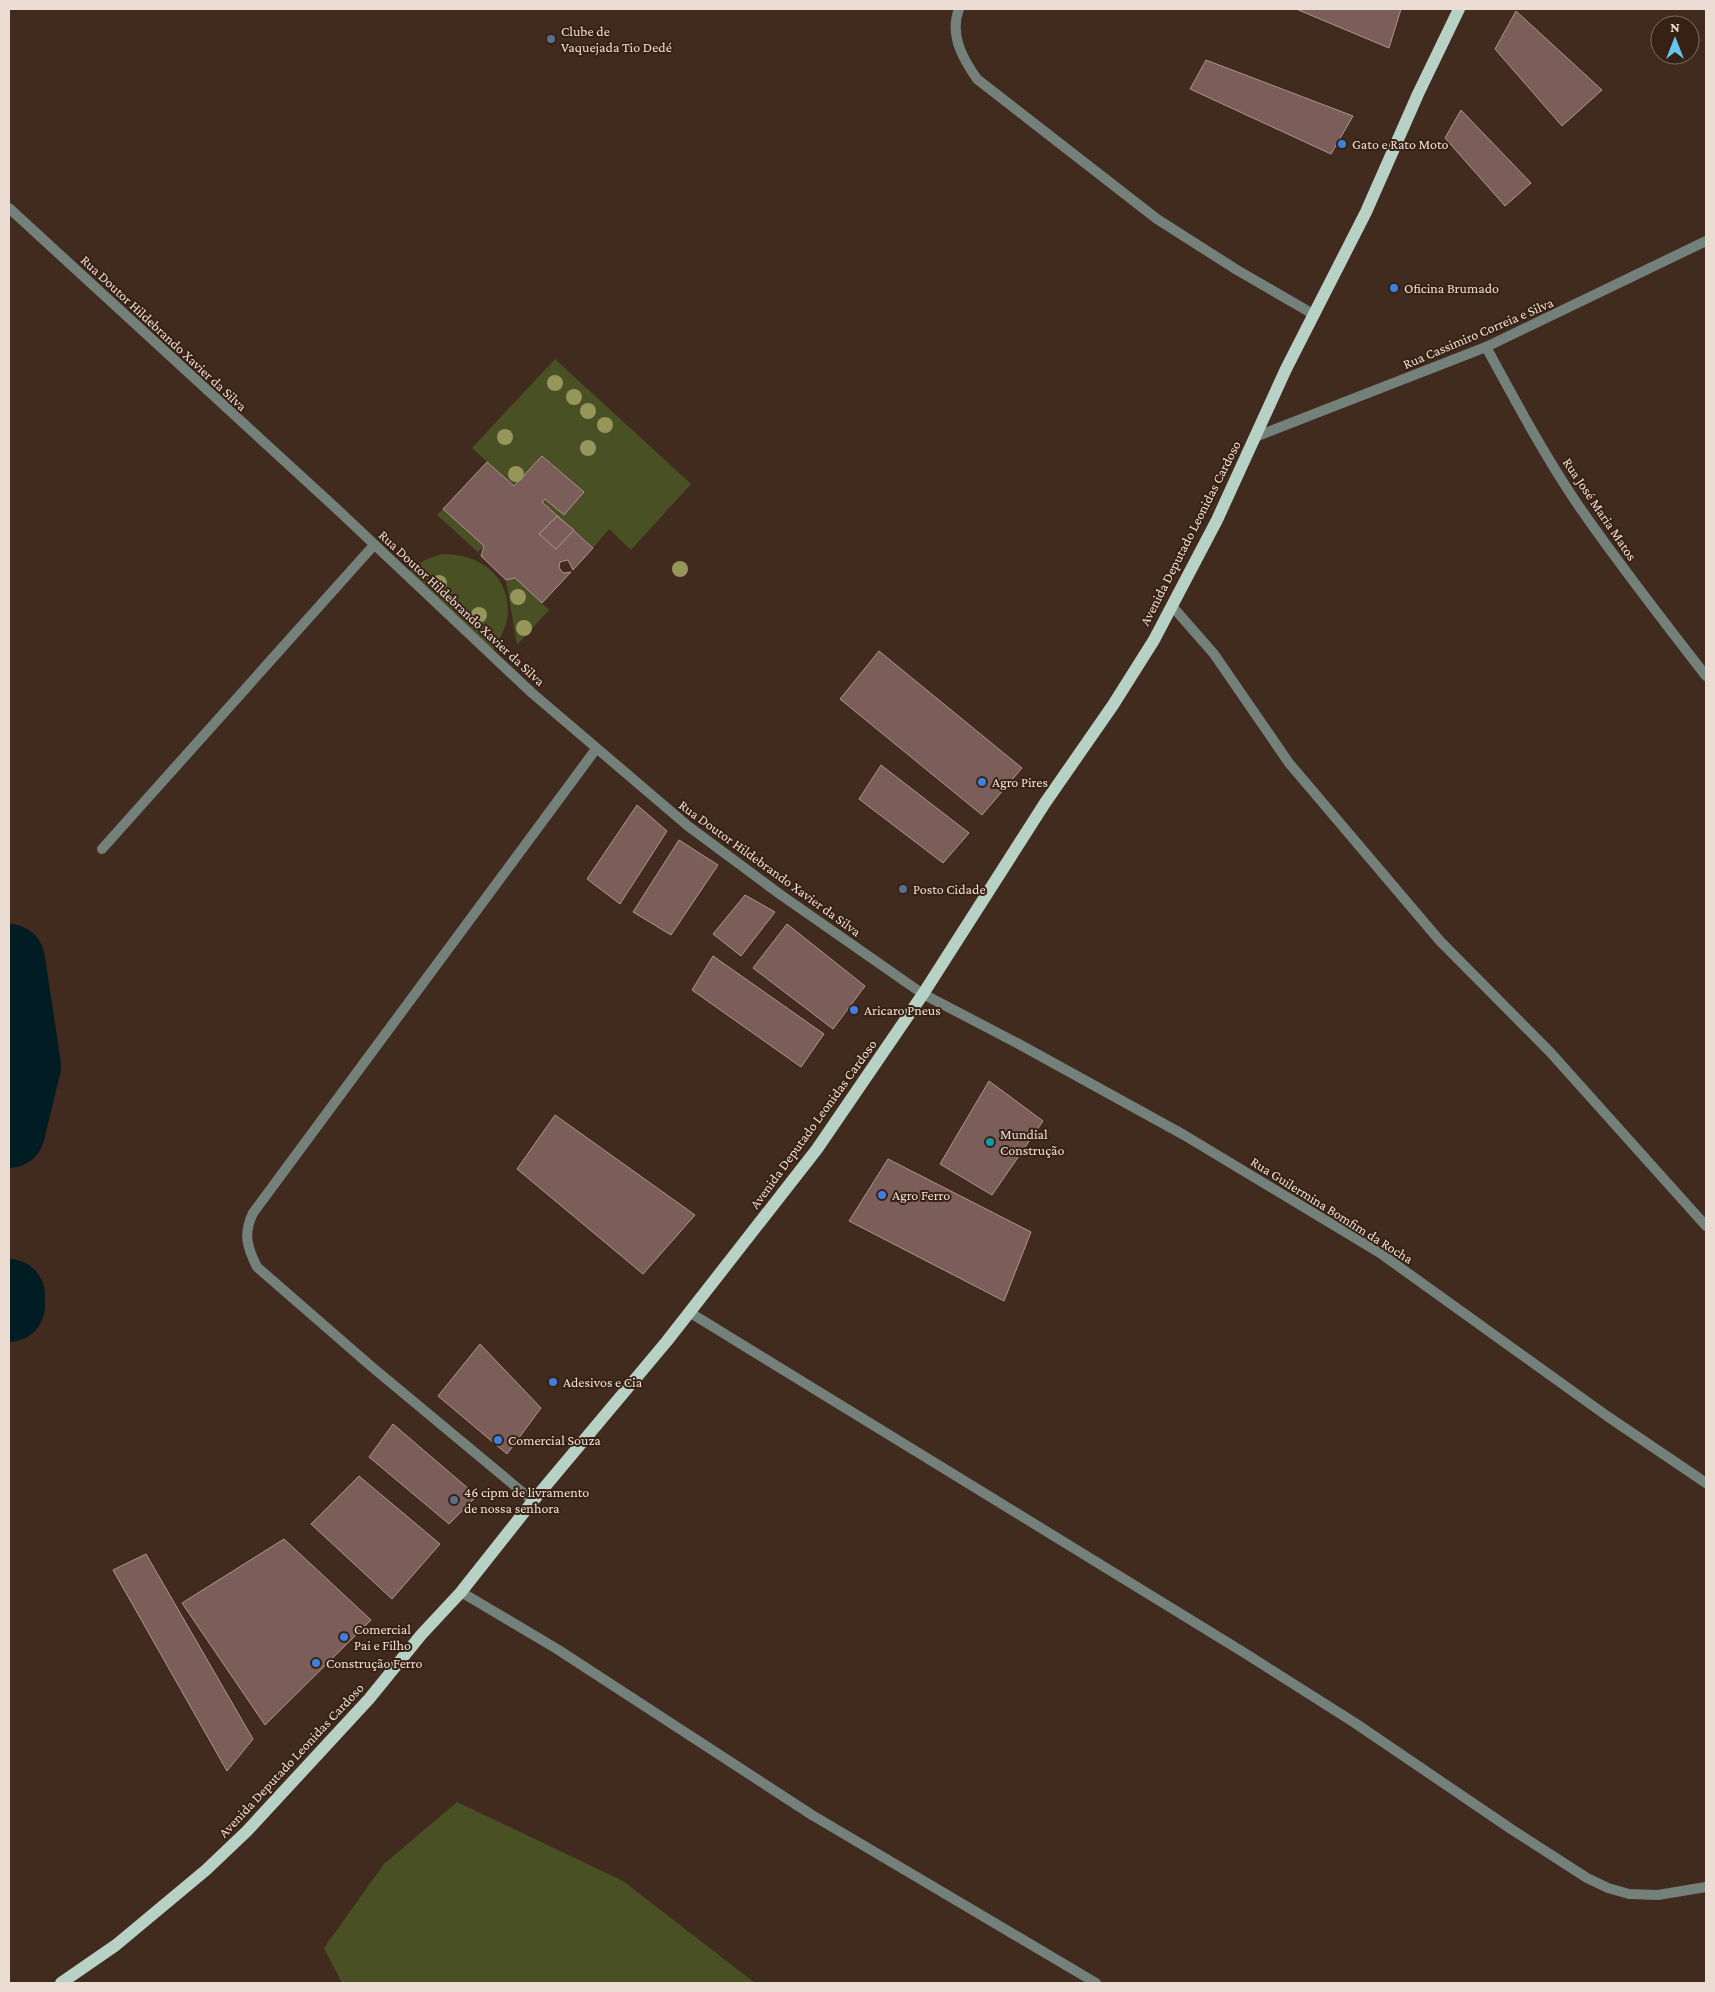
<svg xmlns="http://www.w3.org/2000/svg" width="1715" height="1992" viewBox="0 0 1715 1992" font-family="'Crimson Pro',serif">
  <rect width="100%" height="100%" fill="#412b1e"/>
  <g fill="#495024">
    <polygon points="555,359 691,484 631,550 609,529 593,548 542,502 545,499 564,515 584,492 543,456 514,486 472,448"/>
    <polygon points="443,509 484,546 478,552 437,515"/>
    <path d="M441,554C478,553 509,574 508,613C507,628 498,641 491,653L404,573L425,560Z"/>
    <polygon points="515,578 549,610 517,645 506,580"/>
    <polygon points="457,1802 623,1881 755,1983 342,1983 324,1948 384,1864"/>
  </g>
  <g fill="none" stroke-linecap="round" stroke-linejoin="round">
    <g stroke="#021c24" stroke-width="72">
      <polyline points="9,960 25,1066 9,1132"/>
      <polyline points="9,1295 9,1306"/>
    </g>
  </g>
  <g fill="#7b5d5a" stroke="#b2928e">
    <polygon points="1296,9 1401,9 1389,48"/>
    <polygon points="1516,11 1602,90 1562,126 1495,49"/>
    <polygon points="1206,60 1353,116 1331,154 1190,89"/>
    <polygon points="1461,110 1531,183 1505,206 1445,138"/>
    <polygon points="542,456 584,492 564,515 545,499 542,502 593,548 573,570 568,560 560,562 559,567 561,571 564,573 571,572 542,603 515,578 506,580 481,556 484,546 443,509 487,462 514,486"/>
    <polygon points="557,516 574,530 556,549 539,534"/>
    <polygon points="879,651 1022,768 982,815 840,699"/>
    <polygon points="881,765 969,833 943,863 859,799"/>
    <polygon points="637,805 667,831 620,904 587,879"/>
    <polygon points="679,840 718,865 671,935 633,912"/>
    <polygon points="745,895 775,912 741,956 713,934"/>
    <polygon points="787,924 865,986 833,1029 753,968"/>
    <polygon points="713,956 824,1034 801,1067 692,990"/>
    <polygon points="989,1081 1043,1121 992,1195 940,1164"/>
    <polygon points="555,1115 695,1215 643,1274 517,1169"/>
    <polygon points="888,1159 1031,1232 1004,1301 849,1221"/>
    <polygon points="480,1344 541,1408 507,1454 438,1396"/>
    <polygon points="393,1424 477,1496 449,1524 369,1457"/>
    <polygon points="359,1476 440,1544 392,1599 311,1524"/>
    <polygon points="284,1539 371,1620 265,1725 182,1603"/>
    <polygon points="146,1554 253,1739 227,1771 113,1570"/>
  </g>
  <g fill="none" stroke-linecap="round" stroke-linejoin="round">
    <g stroke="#74817b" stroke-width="10">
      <path d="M959,9C949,35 963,59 977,79L1157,219L1237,270L1313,314"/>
      <polyline points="9,208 339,511 532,693 688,826 781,895 923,994 1017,1043 1184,1135 1380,1253 1607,1416 1706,1483"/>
      <path d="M1486,347C1515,400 1543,453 1576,502C1617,562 1662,619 1706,676"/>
      <polyline points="1255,437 1486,347 1706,241"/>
      <polyline points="1172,606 1214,654 1289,763 1440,941 1550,1052 1706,1226"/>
      <polyline points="102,849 374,545"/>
      <polyline points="689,1312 1243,1652 1355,1723 1511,1829 1587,1878 1608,1888 1629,1894 1658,1895 1706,1887"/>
      <path d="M533,1501L372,1367L257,1267C247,1247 243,1234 253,1213L596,749"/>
      <polyline points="461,1592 557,1649 812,1815 1096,1983"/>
    </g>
    <polyline stroke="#b7d2c5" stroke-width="12" points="61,1983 116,1945 206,1870 247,1831 369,1699 421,1635 461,1592 533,1501 667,1341 817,1149 923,994 1045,803 1113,705 1154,640 1217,520 1286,369 1366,212 1418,94 1459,9"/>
  </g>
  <g fill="#96965b">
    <circle cx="555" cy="383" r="8"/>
    <circle cx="574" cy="397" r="8"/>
    <circle cx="588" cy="411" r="8"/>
    <circle cx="605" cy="425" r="8"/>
    <circle cx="505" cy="437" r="8"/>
    <circle cx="588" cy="448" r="8"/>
    <circle cx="516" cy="474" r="8"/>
    <circle cx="680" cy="569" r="8"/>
    <circle cx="439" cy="583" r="8"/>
    <circle cx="518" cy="597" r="8"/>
    <circle cx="479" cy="615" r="8"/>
    <circle cx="524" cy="628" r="8"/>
  </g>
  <g fill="#5c6f8a" stroke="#372114" stroke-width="2">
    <circle cx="551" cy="39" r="5"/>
    <circle cx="903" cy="889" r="5"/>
    <circle cx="454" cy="1500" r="5"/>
  </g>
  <g fill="#3f7fe0" stroke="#372114" stroke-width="2">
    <circle cx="1342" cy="144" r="5"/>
    <circle cx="1394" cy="288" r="5"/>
    <circle cx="982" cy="782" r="5"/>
    <circle cx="854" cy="1010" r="5"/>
    <circle cx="882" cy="1195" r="5"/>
    <circle cx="553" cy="1382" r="5"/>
    <circle cx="498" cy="1440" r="5"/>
    <circle cx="344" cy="1637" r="5"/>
    <circle cx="316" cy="1663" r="5"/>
  </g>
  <circle fill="#0f9aa8" stroke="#372114" stroke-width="2" cx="990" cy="1142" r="5"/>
  <g text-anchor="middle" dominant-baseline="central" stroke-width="4" stroke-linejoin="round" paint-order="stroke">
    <g font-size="14" fill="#ecddd4" stroke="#372114" text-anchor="start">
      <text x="561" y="31">Clube de<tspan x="561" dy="16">Vaquejada Tio Dedé</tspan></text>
      <text x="1352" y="144">Gato e Rato Moto</text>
      <text x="1404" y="288">Oficina Brumado</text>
      <text x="992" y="782">Agro Pires</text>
      <text x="913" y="889">Posto Cidade</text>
      <text x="864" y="1010">Aricaro Pneus</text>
      <text x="1000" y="1134">Mundial<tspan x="1000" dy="16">Construção</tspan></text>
      <text x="892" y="1195">Agro Ferro</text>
      <text x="563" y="1382">Adesivos e Cia</text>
      <text x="508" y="1440">Comercial Souza</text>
      <text x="464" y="1492">46 cipm de livramento<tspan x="464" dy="16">de nossa senhora</tspan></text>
      <text x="354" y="1629">Comercial<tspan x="354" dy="16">Pai e Filho</tspan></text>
      <text x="326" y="1663">Construção Ferro</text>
    </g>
    <g font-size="14" fill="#ecddd4" stroke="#372114">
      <text transform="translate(164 333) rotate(43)">Rua Doutor Hildebrando Xavier da Silva</text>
      <text transform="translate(1478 333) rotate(-23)">Rua Cassimiro Correia e Silva</text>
      <text transform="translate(1600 509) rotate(56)">Rua José Maria Matos</text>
      <text transform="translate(1190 533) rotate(-63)">Avenida Deputado Leonidas Cardoso</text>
      <text transform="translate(462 608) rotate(43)">Rua Doutor Hildebrando Xavier da Silva</text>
      <text transform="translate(770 868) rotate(36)">Rua Doutor Hildebrando Xavier da Silva</text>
      <text transform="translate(813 1124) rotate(-54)">Avenida Deputado Leonidas Cardoso</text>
      <text transform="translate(1332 1210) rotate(32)">Rua Guilermina Bomfim da Rocha</text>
      <text transform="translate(291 1760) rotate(-47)">Avenida Deputado Leonidas Cardoso</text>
    </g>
  </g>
  <rect width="1715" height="1992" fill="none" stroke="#ecddd4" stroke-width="20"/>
  <g transform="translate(1675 40)"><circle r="24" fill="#372114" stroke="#7f6c61"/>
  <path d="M0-4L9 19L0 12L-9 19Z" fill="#64c5ee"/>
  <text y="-8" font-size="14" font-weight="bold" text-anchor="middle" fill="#ecddd4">N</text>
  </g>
</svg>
